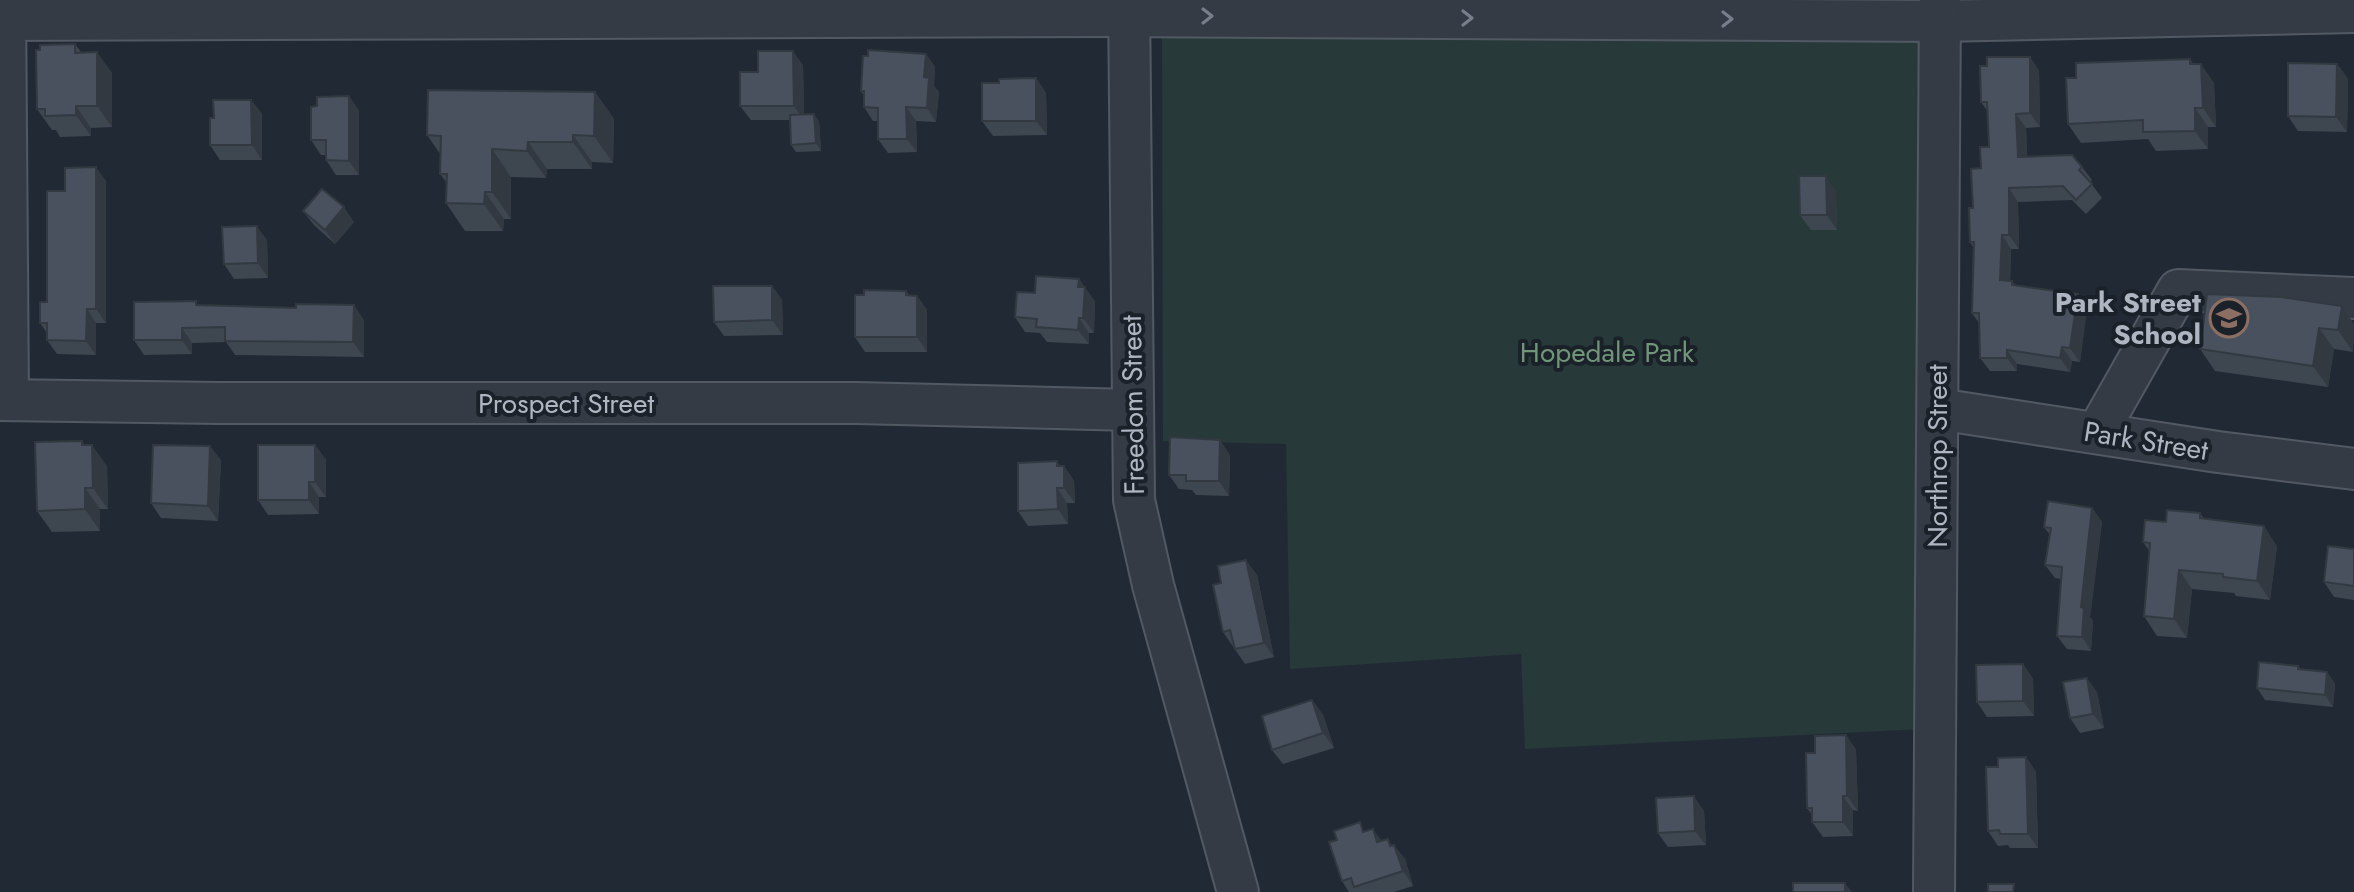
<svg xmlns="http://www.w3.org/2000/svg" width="2354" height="892" viewBox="0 0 2354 892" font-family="Jost,sans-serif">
  <rect width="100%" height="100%" fill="#212a34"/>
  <polygon fill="#273939" points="1162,37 1921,38 1922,729 1525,749 1521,654 1290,669 1286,444 1163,441"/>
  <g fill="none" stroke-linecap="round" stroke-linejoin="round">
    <g stroke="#525963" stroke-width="44">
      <g id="minor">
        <polyline points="5,0 8,400"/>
        <polyline points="1129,0 1134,500 1153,585 1238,892"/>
        <polyline points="0,20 1114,16 1940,21 2354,12"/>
        <polyline points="0,400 219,403 857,403 1132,410"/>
        <polyline points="1938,409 2218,452 2354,469"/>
        <polyline points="2097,433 2178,290 2354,298"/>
        <polyline points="1934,892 1940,0"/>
      </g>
    </g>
    <use href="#minor" stroke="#343b45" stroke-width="40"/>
  </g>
  <g fill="#3e4650">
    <polygon points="75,44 81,52 112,73 112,127 91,128 91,136 60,137 56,130 52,130 37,109"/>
    <polygon points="926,54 935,67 934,86 939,92 936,122 916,121 917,152 888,153 878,139 878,121 873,121 864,107 864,96 861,91"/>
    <polygon points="2030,57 2039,71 2040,127 2026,128 2027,157 2082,167 2092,180 2090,182 2102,198 2086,214 2072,200 2018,202 2019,249 2011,249 2010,281 2012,281 2016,286 2087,308 2080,362 2072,361 2070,372 2017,364 2017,371 1990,371 1980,358 1979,323 1972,313 1973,247 1970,242 1973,208 1981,168 1989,147 1988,112 1981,102 1987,66"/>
    <polygon points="2194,64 2214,83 2216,127 2208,127 2208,149 2156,151 2148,139 2081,143 2068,124"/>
    <polygon points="2337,64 2348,79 2347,132 2298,131 2288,116"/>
    <polygon points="803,65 804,115 819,121 821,151 796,152 791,145 790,120 751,120 740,106 758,72"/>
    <polygon points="1036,78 1046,93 1047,135 993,136 982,121 999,83"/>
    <polygon points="595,92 614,119 613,163 592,162 592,169 547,169 546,178 511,177 511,219 504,219 503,231 465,231 446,203 447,183 440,174 441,155 427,135"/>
    <polygon points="349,96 359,111 359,175 336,175 326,160 326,155 321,155 311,140 317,106"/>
    <polygon points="251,100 262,114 262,160 220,160 210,145 214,118"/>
    <polygon points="106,181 106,323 96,323 96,355 57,354 47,340 47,333 40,323 47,302 65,191"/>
    <polygon points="1836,191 1837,230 1811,230 1800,215"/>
    <polygon points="303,211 354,222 335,244 314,225"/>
    <polygon points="267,240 268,278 234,279 224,264"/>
    <polygon points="1079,279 1095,302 1094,333 1089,333 1089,344 1047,342 1040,333 1025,332 1015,317 1035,293"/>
    <polygon points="772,286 782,300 783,335 724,336 714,322"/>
    <polygon points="906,291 910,296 917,296 927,310 927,352 865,352 855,337"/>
    <polygon points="199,305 364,320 364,357 235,355 226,342 192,343 192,354 144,355 134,340"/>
    <polygon points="2342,306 2354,324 2353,352 2334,349 2328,387 2215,371 2200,349"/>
    <polygon points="85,445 107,466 108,509 100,509 100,531 52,532 37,511"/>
    <polygon points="315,445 326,460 326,497 319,497 319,514 268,515 258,500"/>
    <polygon points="1230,455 1229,496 1196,495 1192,490 1179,489 1169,475"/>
    <polygon points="221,460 218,521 161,518 151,503"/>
    <polygon points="1060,466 1064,466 1074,481 1075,503 1067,503 1068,524 1028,526 1018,511"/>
    <polygon points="2092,508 2102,522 2090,617 2093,621 2091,651 2067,649 2057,636 2061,579 2055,578 2045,565 2050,535 2044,527"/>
    <polygon points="2200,513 2204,519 2277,546 2270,600 2236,596 2234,593 2192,589 2187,638 2157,636 2144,616 2150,552 2143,542 2166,522"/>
    <polygon points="2354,549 2354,600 2334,597 2324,582"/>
    <polygon points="1257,575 1274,657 1245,664 1223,632"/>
    <polygon points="2023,664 2033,679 2034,716 1987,717 1977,702"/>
    <polygon points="2298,666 2301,669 2327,672 2335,684 2333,707 2265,700 2257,688"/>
    <polygon points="2097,692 2104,728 2080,733 2070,718"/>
    <polygon points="1312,700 1323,715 1334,748 1283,764 1272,750"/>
    <polygon points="1846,735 1856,750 1858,811 1853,810 1853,836 1823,837 1812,822 1812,815 1807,808 1815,753"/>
    <polygon points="2026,757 2036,772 2038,848 2010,848 2008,845 1998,846 1988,831 1998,767"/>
    <polygon points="1704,811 1706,845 1668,847 1658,833"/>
    <polygon points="1366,831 1381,841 1392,845 1405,859 1413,886 1394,892 1349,892 1342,881"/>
  </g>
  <g fill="#323941">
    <polygon points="793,51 803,65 804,120 794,106"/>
    <polygon points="97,52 112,73 112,127 97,106"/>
    <polygon points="926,54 935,67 934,86 939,92 936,122 927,108 924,77"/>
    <polygon points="2030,57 2039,71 2040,127 2030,113"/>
    <polygon points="2190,59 2202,75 2201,64 2214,83 2216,127 2203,108 2190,64"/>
    <polygon points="2337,64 2348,79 2347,132 2336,117"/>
    <polygon points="1036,78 1046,93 1047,135 1036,121"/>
    <polygon points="595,92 614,119 613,163 594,136"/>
    <polygon points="349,96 359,111 359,175 349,161"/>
    <polygon points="251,100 262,114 262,160 252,145"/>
    <polygon points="76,106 91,128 91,136 76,115"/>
    <polygon points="906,107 916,121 917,152 907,139"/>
    <polygon points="2195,108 2208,127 2208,149 2195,131"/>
    <polygon points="814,114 819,121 821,151 816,143"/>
    <polygon points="2016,114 2026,128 2028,171 2018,157"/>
    <polygon points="573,135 592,162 592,169 573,142"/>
    <polygon points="528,142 547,169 546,178 527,151"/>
    <polygon points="492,149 511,177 511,219 492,192"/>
    <polygon points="96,167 106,181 106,323 96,309"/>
    <polygon points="1826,176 1836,191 1837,230 1827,215"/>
    <polygon points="2009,188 2018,202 2019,249 2009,235"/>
    <polygon points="485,192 504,219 503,231 484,204"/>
    <polygon points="344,207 354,222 335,244 325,230"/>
    <polygon points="257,226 267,240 268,278 258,263"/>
    <polygon points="2002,235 2011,249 2010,294 2000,280"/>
    <polygon points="1079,279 1095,302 1094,333 1083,318 1078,287"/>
    <polygon points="772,286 782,300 783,335 772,320"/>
    <polygon points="2078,294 2087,308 2080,362 2070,348"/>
    <polygon points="917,296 927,310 927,352 917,337"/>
    <polygon points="354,305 364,320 364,357 353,342"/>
    <polygon points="2342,306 2354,324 2353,352 2338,330"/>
    <polygon points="87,309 96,323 96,355 86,341"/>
    <polygon points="1079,318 1089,333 1089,344 1078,330"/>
    <polygon points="182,328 192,343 192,354 182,340"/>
    <polygon points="2319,328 2334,349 2328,387 2313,366"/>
    <polygon points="2062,347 2072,361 2070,372 2060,358"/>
    <polygon points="2007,350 2017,364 2017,371 2007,358"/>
    <polygon points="1220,440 1230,455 1229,496 1219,481"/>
    <polygon points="82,441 92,455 92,445 107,466 108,509 93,488"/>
    <polygon points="315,445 326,460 326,497 315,482"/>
    <polygon points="210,446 221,460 218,521 208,506"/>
    <polygon points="1057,461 1064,472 1064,466 1074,481 1075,503 1064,488 1057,466"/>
    <polygon points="309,482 319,497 319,514 309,500"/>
    <polygon points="85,488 100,509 100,531 85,509"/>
    <polygon points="1057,488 1067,503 1068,524 1058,509"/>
    <polygon points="2092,508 2102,522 2090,617 2093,621 2091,651 2082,637 2081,607"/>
    <polygon points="2264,526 2277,546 2270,600 2257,581"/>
    <polygon points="1246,560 1257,575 1274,657 1264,643"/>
    <polygon points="2179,570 2192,589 2187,638 2174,619"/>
    <polygon points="2023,664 2033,679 2034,716 2023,701"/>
    <polygon points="2327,672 2335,684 2333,707 2325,695"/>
    <polygon points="2087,678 2097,692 2104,728 2093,714"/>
    <polygon points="1312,700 1323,715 1334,748 1323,733"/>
    <polygon points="1846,735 1856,750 1858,811 1847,796"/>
    <polygon points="2026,757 2036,772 2038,848 2028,834"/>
    <polygon points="1694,796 1704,811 1706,845 1695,831"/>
    <polygon points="1843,796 1853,810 1853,836 1843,822"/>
    <polygon points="1373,829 1383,843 1377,842"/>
    <polygon points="1388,839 1397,853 1394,845 1405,859 1413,886 1403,871 1390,846"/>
    <polygon points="1845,883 1852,892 1845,892"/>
  </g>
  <g fill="#48515d" stroke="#323941" stroke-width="2">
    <polygon points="75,44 75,53 97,52 97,106 76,106 76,115 45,116 45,109 37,109 36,50 40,50 40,45"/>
    <polygon points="868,50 926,54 924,77 929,78 927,108 906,107 907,139 878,139 878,108 864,107 864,91 861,91 863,56 868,56"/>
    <polygon points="758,51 793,51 794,106 740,106 740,72 758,72"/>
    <polygon points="1987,57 2030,57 2030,113 2016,114 2018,157 2072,155 2082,167 2079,170 2092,184 2076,200 2063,186 2009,188 2009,235 2002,235 2000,280 2012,281 2012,285 2078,294 2070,348 2062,347 2060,358 2007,350 2007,358 1980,358 1979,313 1972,313 1974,242 1970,242 1969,208 1973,208 1971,169 1981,168 1980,147 1989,147 1987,102 1981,102 1980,66 1987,66"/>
    <polygon points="2190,59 2190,64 2201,64 2203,108 2195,108 2195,131 2143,132 2143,120 2068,124 2066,78 2076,78 2076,63"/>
    <polygon points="2288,63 2337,64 2336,117 2288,116"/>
    <polygon points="1036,78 1036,121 982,121 982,83 999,83 999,79"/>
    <polygon points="428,90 595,92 594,136 573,135 573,142 528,142 527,151 492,149 492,192 485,192 484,204 446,203 447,174 440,174 441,136 427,135"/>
    <polygon points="349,96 349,161 326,160 326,140 311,140 311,107 317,106 317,97"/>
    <polygon points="213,100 251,100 252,145 210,145 210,118 214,118"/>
    <polygon points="814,114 816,143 791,145 790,115"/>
    <polygon points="96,167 96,309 87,309 86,341 47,340 47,323 40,323 40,302 47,302 47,191 65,191 65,168"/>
    <polygon points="1799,176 1826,176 1827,215 1800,215"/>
    <polygon points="322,189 344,207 325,230 303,211"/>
    <polygon points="257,226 258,263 224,264 222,227"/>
    <polygon points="1036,276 1079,279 1078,287 1085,287 1083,318 1079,318 1078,330 1036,327 1037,319 1015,317 1017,292 1035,293"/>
    <polygon points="713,286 772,286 772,320 714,322"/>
    <polygon points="864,290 906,291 906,295 917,296 917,337 855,337 855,295 864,295"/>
    <polygon points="2207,294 2281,297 2342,306 2338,330 2319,328 2313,366 2200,349"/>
    <polygon points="196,301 196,305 296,308 296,304 354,305 353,342 225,341 225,327 182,328 182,340 134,340 134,302"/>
    <polygon points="1170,437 1220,440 1219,481 1186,481 1186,475 1169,475"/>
    <polygon points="82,441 82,445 92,445 93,488 85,488 85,509 37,511 35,442"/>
    <polygon points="153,445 210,446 208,506 151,503"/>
    <polygon points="258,445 315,445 315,482 309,482 309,500 258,500"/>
    <polygon points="1057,461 1057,466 1064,466 1064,488 1057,488 1058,509 1018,511 1018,463"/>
    <polygon points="2048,501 2092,508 2081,607 2084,608 2082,637 2057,636 2062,567 2045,565 2051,528 2044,527"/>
    <polygon points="2167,510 2200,513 2200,518 2264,526 2257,581 2223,577 2223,574 2179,570 2174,619 2144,616 2150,543 2143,542 2145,520 2166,522"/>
    <polygon points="2328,546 2354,549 2354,586 2324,582"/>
    <polygon points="1246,560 1264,643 1235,649 1230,630 1223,632 1213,585 1221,583 1218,566"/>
    <polygon points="2259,662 2298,666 2298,669 2327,672 2325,695 2257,688"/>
    <polygon points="2023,664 2023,701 1977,702 1976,665"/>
    <polygon points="2087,678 2093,714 2070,718 2063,682"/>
    <polygon points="1312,700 1323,733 1272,750 1262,716"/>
    <polygon points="1846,735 1847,796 1843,796 1843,822 1812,822 1812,808 1807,808 1806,753 1815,753 1815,736"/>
    <polygon points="2026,757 2028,834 2000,834 1999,830 1988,831 1986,767 1998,767 1998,758"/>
    <polygon points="1694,796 1695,831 1658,833 1656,798"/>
    <polygon points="1360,822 1363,832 1373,829 1377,842 1388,839 1390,846 1394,845 1403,871 1354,887 1351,878 1342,881 1329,842 1337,840 1334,831"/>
    <rect x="1793" y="883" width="52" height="9"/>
    <polygon points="1988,884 2014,884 2013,892 1988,892"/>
  </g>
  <defs><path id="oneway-chevron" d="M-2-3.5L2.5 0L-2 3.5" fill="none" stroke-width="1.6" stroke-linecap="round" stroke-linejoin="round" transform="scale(2)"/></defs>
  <g stroke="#787f8a">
    <use href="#oneway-chevron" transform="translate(1207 16)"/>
    <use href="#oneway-chevron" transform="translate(1467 18)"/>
    <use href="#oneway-chevron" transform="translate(1727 19)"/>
  </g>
  <defs>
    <g id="school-ring" transform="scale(2)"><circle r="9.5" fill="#1a2129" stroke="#8d6e63" stroke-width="1.5"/><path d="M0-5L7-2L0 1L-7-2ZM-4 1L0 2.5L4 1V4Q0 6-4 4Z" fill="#8d6e63"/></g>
  </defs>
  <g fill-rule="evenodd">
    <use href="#school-ring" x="2229" y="318"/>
  </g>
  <g text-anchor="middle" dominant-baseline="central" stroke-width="8" stroke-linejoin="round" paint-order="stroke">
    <g font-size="28" font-weight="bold" fill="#afb6c2" stroke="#1a2129" text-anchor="end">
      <text x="2201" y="302">Park Street<tspan x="2201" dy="32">School</tspan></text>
    </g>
    <g font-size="28" fill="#709578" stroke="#1a2129">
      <text x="1607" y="352">Hopedale Park</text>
    </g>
    <g font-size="28" fill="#afb6c2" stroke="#1a2129">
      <text x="566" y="403">Prospect Street</text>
      <text transform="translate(1133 405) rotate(-91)">Freedom Street</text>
      <text transform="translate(2146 441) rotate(9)">Park Street</text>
      <text transform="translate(1937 456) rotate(-90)">Northrop Street</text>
    </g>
  </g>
</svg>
